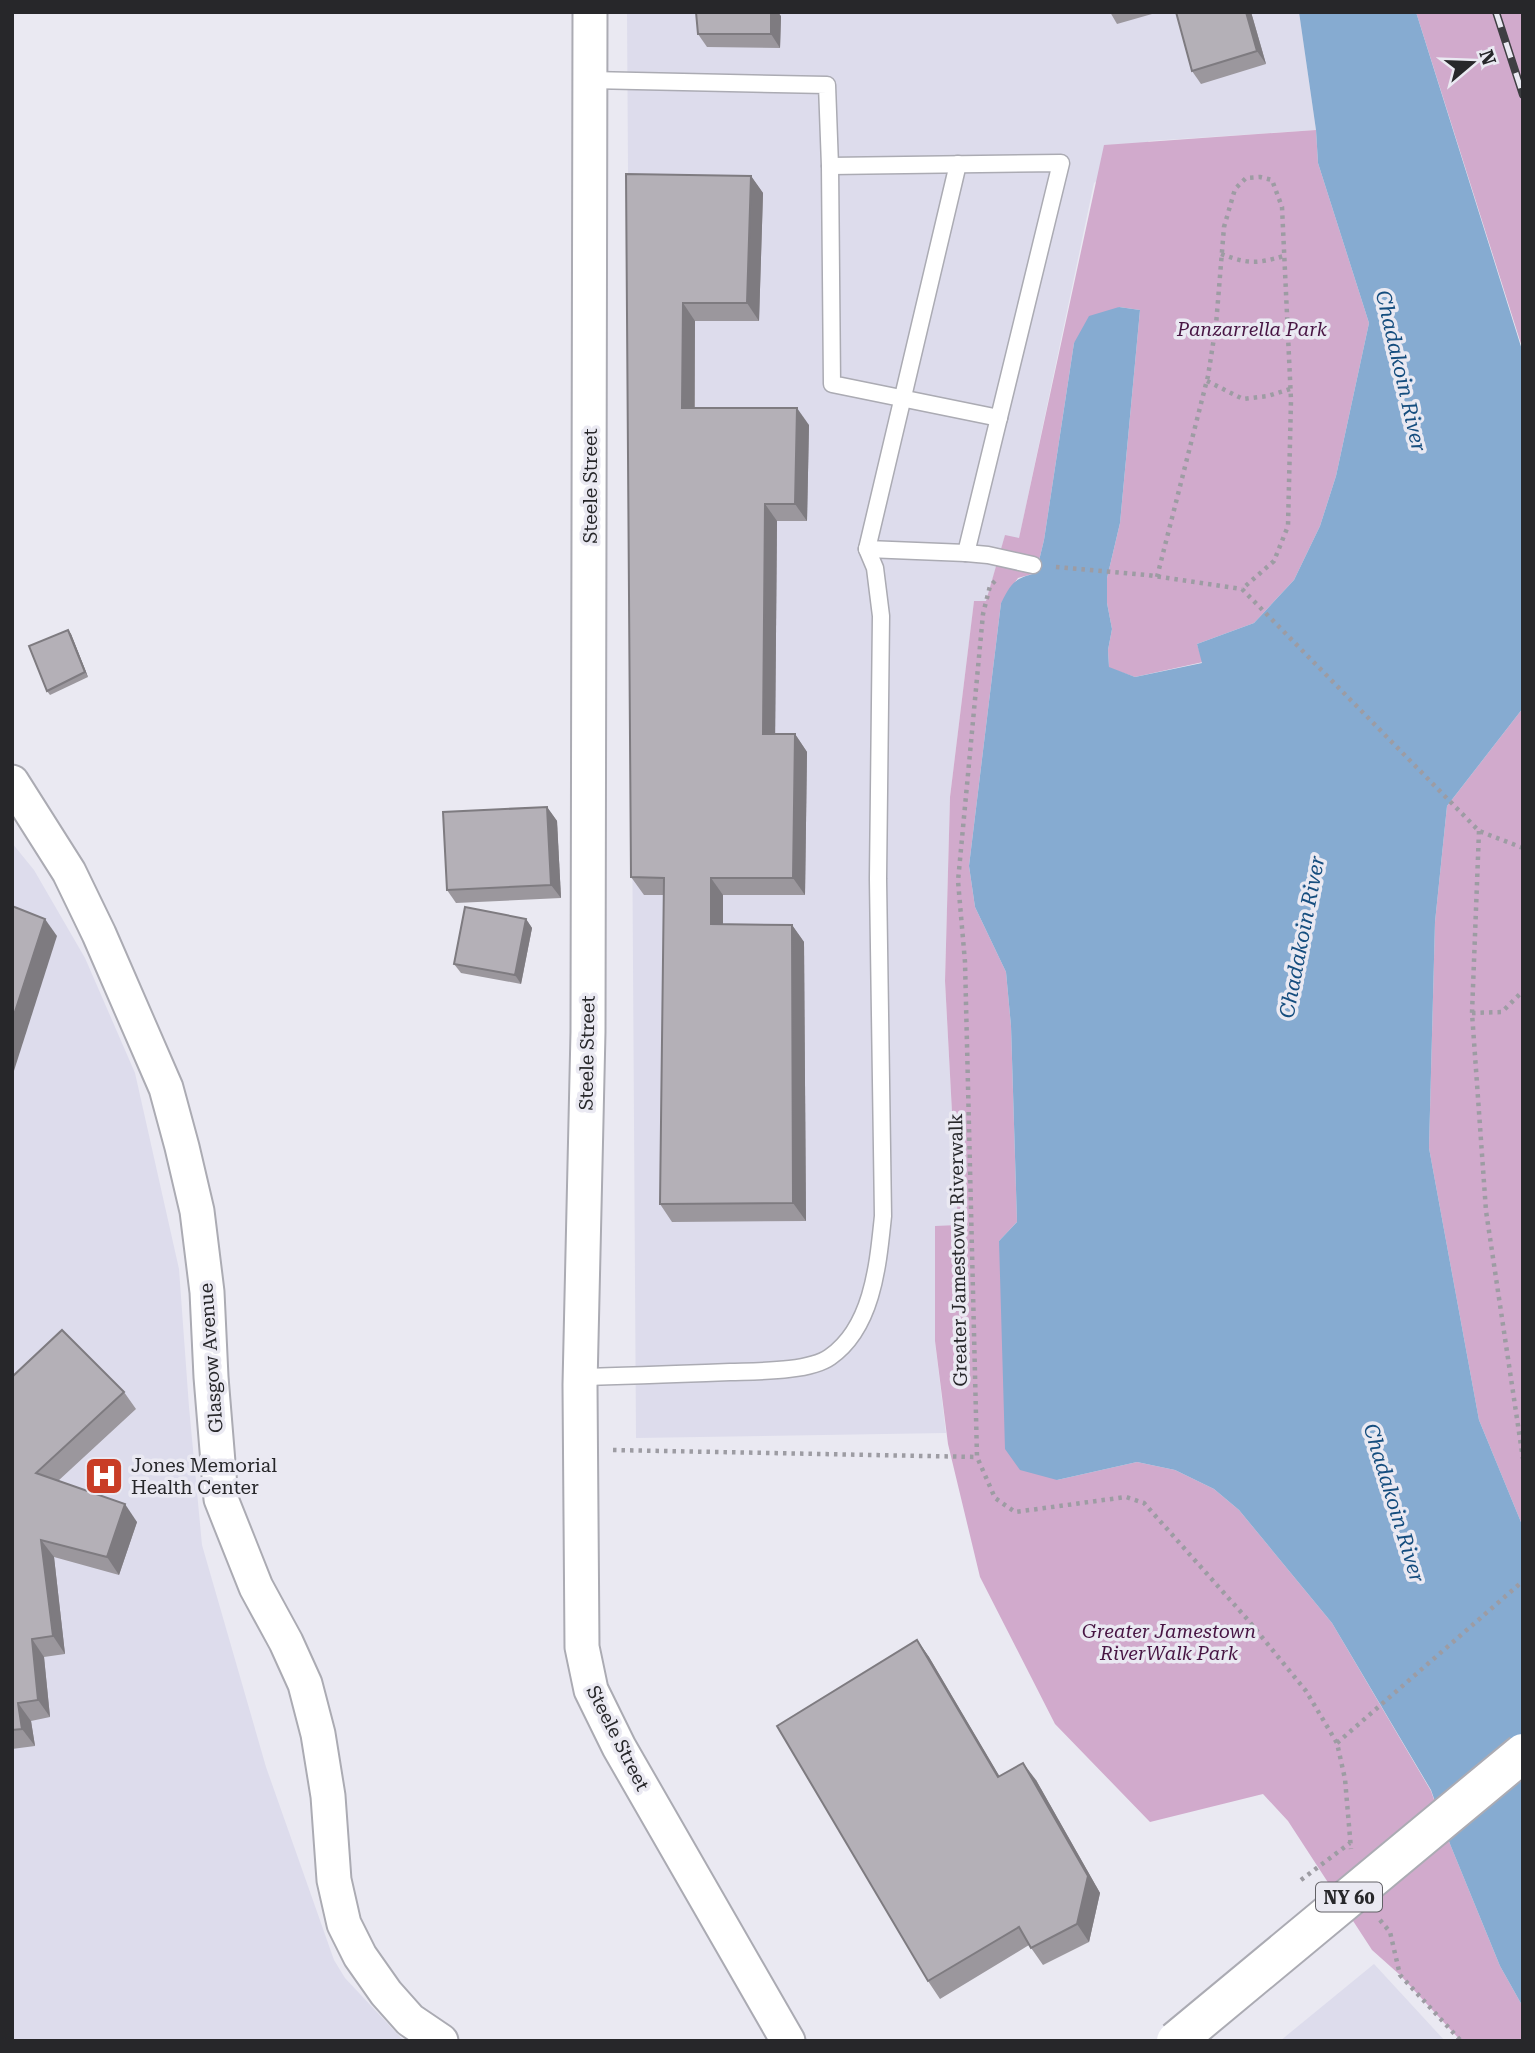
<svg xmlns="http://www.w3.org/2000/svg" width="1535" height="2053" viewBox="0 0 1535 2053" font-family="'Roboto Serif',serif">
  <rect width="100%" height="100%" fill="#eae9f2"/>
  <g fill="#dddcec">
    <polygon points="627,12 1299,12 1316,130 1149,141 1094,183 1019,539 1005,536 986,602 974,602 950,797 945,981 958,1226 935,1227 935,1341 946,1433 636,1438"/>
    <polygon points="12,843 34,870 85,958 135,1073 179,1269 189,1407 202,1545 266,1767 334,1960 345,1978 404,2041 12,2041"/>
    <polygon points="1374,1964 1445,2041 1280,2041"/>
  </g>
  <g fill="#d1aacc">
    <polygon points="1416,12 1523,12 1523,353 1522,347"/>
    <polygon points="1316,130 1318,163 1369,323 1336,476 1320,526 1294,580 1254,623 1197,644 1203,662 1135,677 1109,668 1108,650 1112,629 1107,603 1107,578 1120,523 1140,310 1119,307 1074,343 1044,540 1036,573 1018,578 1001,603 969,866 975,907 1006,972 1011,1026 1017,1222 999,1241 1057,1480 1137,1462 1175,1470 1214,1489 1239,1510 1332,1623 1431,1791 1450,1844 1500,1966 1523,2007 1523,2041 1461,2041 1400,1975 1372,1950 1288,1821 1263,1794 1150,1822 1055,1724 980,1577 948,1444 935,1341 935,1226 958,1225 945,981 950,797 974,601 986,601 1005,535 1019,538 1104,145"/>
    <polygon points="1523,708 1523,1527 1479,1420 1429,1148 1435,922 1447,806"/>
  </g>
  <path fill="#86abd1" d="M1299,12H1416L1523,353V708L1447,806L1435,922L1429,1148L1479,1420L1523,1527V2007L1500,1966L1450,1844L1431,1790L1332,1623L1239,1510L1214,1489L1175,1470L1137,1462L1057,1480L1020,1470L1005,1449L999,1241L1017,1222L1011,1026L1006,972L975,907L969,866L1001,603C1012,582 1014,579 1036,573L1044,540L1074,343L1089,316L1119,307L1140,310L1120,523L1107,578V603L1112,629L1108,650L1109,667L1135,677L1202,663L1197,644L1254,623L1294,580L1320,526L1336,476L1369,323L1318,163L1316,130Z"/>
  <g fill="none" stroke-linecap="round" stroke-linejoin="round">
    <g stroke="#ababb3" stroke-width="19">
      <g id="lane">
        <polyline points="590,80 827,85 830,166 832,384 999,418"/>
        <polyline points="830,166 1061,163 966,553"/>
        <polyline points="867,549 966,553 988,555 1033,565"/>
        <path d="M580,1377C630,1376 680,1374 730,1372C756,1371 809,1372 830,1357C873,1327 878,1264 883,1216L878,879L881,616L875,568L867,549L958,164"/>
      </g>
    </g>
    <g stroke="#ababb3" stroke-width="37">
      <g id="street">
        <polyline points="590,12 588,1032 580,1385 582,1647 591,1690 619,1747 788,2041"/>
        <polyline points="12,782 69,872 99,934 166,1088 182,1147 197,1211 207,1292 211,1377 221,1499 256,1587 286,1642 305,1684 318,1734 328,1796 334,1880 344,1924 360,1956 386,1993 410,2020 441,2041"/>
      </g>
    </g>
    <g stroke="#9d9ca3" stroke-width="4.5" stroke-dasharray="3.5 5" stroke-linecap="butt">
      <path d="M1221,254C1248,264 1256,264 1284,256"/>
      <polyline points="1207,381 1243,399 1268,396 1290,389"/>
      <polyline points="1056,567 1147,575 1242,589"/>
      <polyline points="1157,577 1208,376 1216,325 1224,227 1235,189 1246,178 1260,177 1272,180 1282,207 1291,400 1288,526 1274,561 1242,589"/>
      <polyline points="995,581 990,586 983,614 958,881 965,962 977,1457 995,1498 1015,1512 1126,1497 1144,1503 1248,1620 1306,1691 1337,1743 1345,1779 1351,1849"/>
      <polyline points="1242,589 1479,831 1523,848"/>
      <polyline points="1479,831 1472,1013 1486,1211 1523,1459"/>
      <polyline points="1472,1013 1502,1012 1523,991"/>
      <polyline points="613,1450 977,1457"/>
      <polyline points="1337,1743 1523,1581"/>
      <polyline points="1301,1880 1350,1843"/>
      <polyline points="1380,1920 1390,1932 1400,1975 1461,2041"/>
    </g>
    <use href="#lane" stroke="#fff" stroke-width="16"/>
    <use href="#street" stroke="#fff" stroke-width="33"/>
    <g stroke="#3f3f43" stroke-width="8">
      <polyline id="rail" points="1496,12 1523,95"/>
    </g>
    <use href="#rail" stroke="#eae9f2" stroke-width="5" stroke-dasharray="16" stroke-linecap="butt"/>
    <g stroke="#ababb3" stroke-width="42" stroke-linecap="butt">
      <polyline id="highway-bridge" points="1176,2041 1523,1753"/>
    </g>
    <use href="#highway-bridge" stroke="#fff" stroke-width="38"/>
  </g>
  <g fill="#9b979d">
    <polygon points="1110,12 1151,12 1152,14 1117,24"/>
    <polygon points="1176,12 1251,12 1266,64 1201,84 1192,71"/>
    <polygon points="781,16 780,48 707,47 698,34"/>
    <polygon points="626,174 751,176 763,193 759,321 695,321 695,408 809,425 807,521 777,521 775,734 795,734 807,752 805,895 723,895 723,924 792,925 804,942 806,1221 672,1222 660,1204 664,895 644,895 631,877"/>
    <polygon points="68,630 71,634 88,677 50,695 47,691"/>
    <polygon points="547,807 557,821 561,898 456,903 447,890"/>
    <polygon points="526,919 532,928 521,984 461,973 454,964"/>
    <polygon points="12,1377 124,1392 136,1409 58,1481 137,1522 119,1575 54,1557 65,1654 44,1657 50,1717 31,1721 35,1746 12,1749"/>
    <polygon points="917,1640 929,1657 999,1776 1036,1780 1100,1893 1089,1942 1043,1965 1029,1945 940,1999 928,1981"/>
  </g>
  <g fill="#7e7b80">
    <polygon points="771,12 778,12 781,16 780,48 771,34"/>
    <polygon points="1246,12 1251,12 1266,64 1257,51"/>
    <polygon points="751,176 763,193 759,321 747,303"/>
    <polygon points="683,303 695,321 694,425 682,408"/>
    <polygon points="797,408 809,425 807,521 795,504"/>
    <polygon points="765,504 777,521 775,751 763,734"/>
    <polygon points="68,630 71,634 88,677 85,672"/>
    <polygon points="795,734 807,752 805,895 793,878"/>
    <polygon points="547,807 557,821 561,898 551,885"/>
    <polygon points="711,878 723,895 723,941 711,924"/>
    <polygon points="45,919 57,936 12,1077 12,1021"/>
    <polygon points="526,919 532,928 521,984 515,975"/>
    <polygon points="792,925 804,942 806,1221 793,1203"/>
    <polygon points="125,1504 137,1522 119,1575 107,1557"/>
    <polygon points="41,1540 54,1557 65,1654 53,1636"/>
    <polygon points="32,1639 44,1657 50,1717 38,1700"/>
    <polygon points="917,1640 929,1657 1010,1794 998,1777"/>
    <polygon points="18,1703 31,1721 35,1746 22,1729"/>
    <polygon points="1023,1763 1036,1780 1100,1893 1089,1942 1077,1924"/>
  </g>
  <g fill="#b4b0b7" stroke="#7e7b80" stroke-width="2">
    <polygon points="696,12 771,12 771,34 698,34"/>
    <polygon points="1176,12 1246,12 1257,51 1192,71"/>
    <polygon points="626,174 751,176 747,303 683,303 682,408 797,408 795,504 765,504 763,734 795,734 793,878 711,878 711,924 792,925 793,1203 660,1204 664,878 631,877"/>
    <polygon points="68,630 85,672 47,691 29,646"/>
    <polygon points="547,807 551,885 447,890 443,812"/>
    <polygon points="12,906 45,919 12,1021"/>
    <polygon points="465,907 526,919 515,975 454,964"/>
    <polygon points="62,1330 124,1392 36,1473 125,1504 107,1557 41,1540 53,1636 32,1639 38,1700 18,1703 22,1729 12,1730 12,1377"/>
    <polygon points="917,1640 998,1777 1023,1763 1088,1876 1077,1924 1031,1948 1019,1927 928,1981 777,1726"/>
  </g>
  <defs>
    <g id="hospital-square" transform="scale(2.0125)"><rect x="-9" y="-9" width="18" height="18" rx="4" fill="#c93d26" stroke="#eae9f2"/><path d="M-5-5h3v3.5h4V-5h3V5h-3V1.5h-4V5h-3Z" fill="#fff"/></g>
  </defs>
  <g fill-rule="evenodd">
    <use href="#hospital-square" x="104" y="1476"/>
  </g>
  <g text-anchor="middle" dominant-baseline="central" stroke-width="7" stroke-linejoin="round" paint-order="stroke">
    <rect fill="#eae9f2" stroke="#626166" stroke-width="2" x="1316" y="1882.5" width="66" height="29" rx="5"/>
    <g font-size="18" font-weight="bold" fill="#27272a">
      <text x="1349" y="1897">NY 60</text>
    </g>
    <g font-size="19" font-style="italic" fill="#471543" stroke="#eae9f2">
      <text x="1252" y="329">Panzarrella Park</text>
      <text x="1169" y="1631">Greater Jamestown<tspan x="1169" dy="22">RiverWalk Park</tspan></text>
    </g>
    <g font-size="19" fill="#27272a" stroke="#eae9f2">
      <text transform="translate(590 486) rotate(-90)">Steele Street</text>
      <text transform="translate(587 1053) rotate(-89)">Steele Street</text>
      <text transform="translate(958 1250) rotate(-91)">Greater Jamestown Riverwalk</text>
      <text transform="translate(211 1358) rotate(-94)">Glasgow Avenue</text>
      <text transform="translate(618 1738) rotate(63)">Steele Street</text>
    </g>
    <g font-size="19" fill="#27272a" stroke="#eae9f2" text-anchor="start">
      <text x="131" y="1465">Jones Memorial<tspan x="131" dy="22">Health Center</tspan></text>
    </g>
    <g font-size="21" font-style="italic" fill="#154d7e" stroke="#eae9f2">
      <text transform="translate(1401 371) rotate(77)">Chadakoin River</text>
      <text transform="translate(1302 937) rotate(-79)">Chadakoin River</text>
      <text transform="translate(1394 1503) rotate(73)">Chadakoin River</text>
    </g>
  </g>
  <rect width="1535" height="2053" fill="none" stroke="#27272a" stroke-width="28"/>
  <g transform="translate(1472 63) rotate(71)" stroke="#eae9f2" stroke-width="5" paint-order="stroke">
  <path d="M0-5L12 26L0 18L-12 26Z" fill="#27272a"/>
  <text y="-10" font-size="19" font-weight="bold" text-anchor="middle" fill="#27272a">N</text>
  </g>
</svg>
